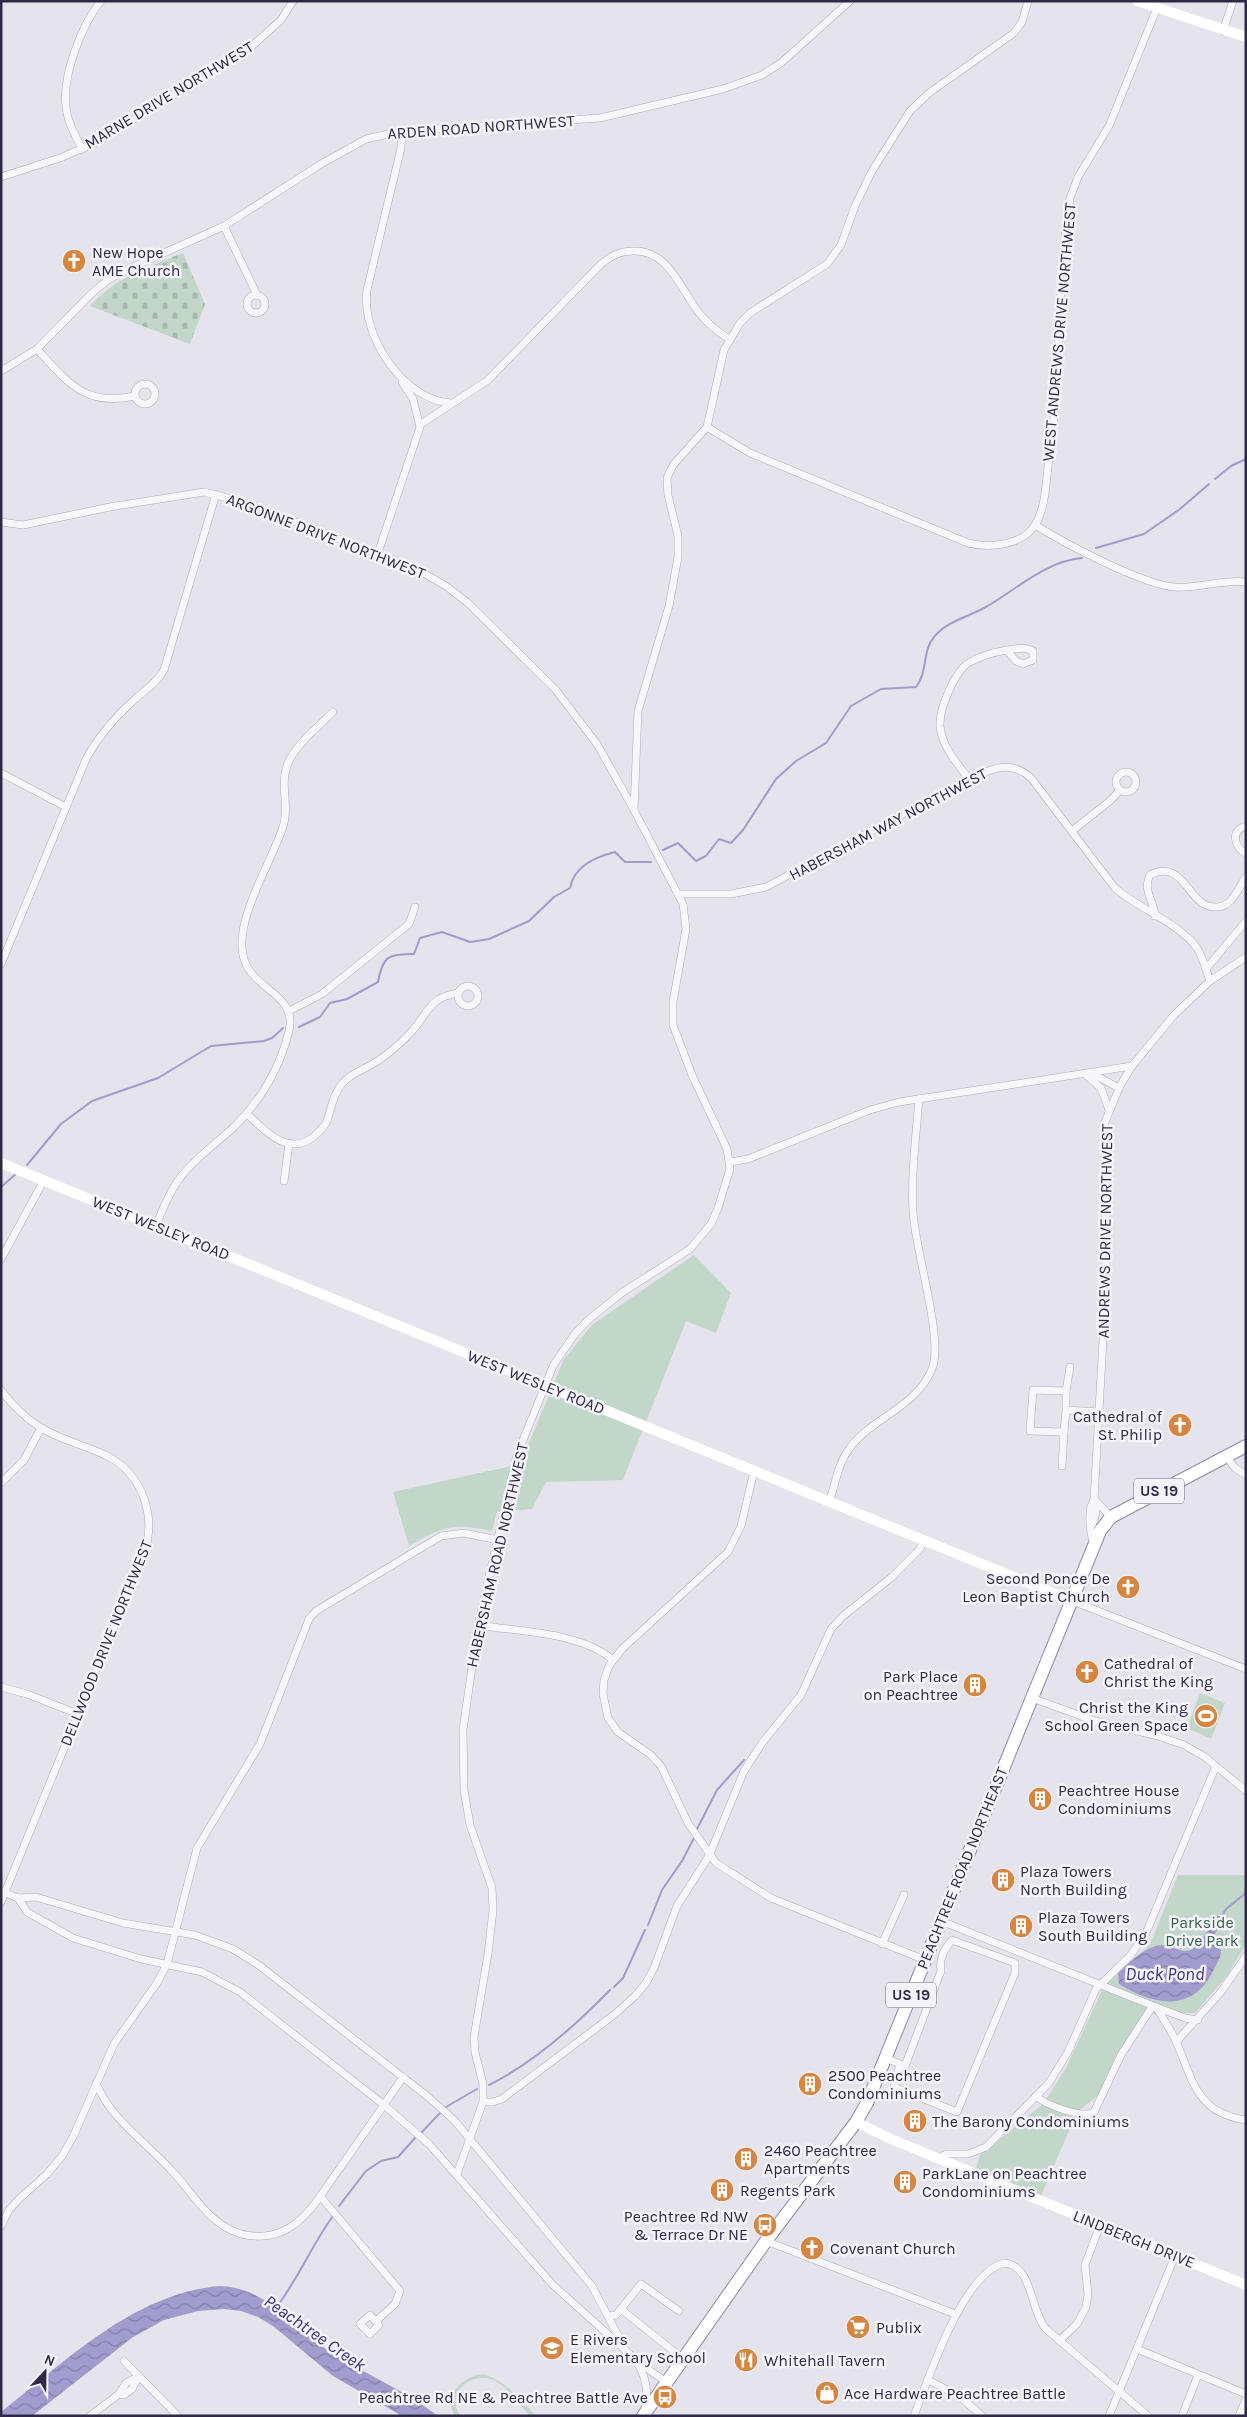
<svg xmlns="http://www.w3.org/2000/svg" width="1247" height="2417" viewBox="0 0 1247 2417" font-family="Karla,sans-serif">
  <defs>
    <pattern id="cemetery-stones" width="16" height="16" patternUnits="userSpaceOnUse" patternTransform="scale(1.25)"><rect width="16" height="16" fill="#c3d6ca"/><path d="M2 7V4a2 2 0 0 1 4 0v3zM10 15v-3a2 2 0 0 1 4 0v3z" fill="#a8b8af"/></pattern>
    <pattern id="water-waves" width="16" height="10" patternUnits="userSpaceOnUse" patternTransform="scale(1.25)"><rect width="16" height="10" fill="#a29cce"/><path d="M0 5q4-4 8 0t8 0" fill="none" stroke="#847fa9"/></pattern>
  </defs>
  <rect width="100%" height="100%" fill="#e5e3ec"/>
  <path fill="url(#cemetery-stones)" d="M183,253L205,304L190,344L90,306C115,278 148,267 183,253Z"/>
  <g fill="#c3d6ca">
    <path d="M694,1255L731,1293L716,1333L686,1321L623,1480L546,1482L532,1509L497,1512L492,1531C454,1523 442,1526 409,1546L393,1492L507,1467L522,1460L564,1359L593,1324Z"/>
    <polygon points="1200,1693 1225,1703 1211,1739 1187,1728"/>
    <polygon points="1178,1875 1246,1875 1246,1944 1227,1976 1195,2013 1144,2014 1099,2095 1077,2112 1041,2196 976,2169 980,2155 1043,2104 1066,2068 1104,1986 1150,1944"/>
    <path d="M482,2374C505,2379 520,2400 536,2416H530C519,2404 505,2383 490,2379C469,2372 444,2397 461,2416H455C443,2395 462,2377 482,2374Z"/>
  </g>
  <g fill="url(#water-waves)">
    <path d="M1217,1916H1222L1224,1919L1214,1935C1216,1940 1221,1946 1221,1952C1220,1960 1215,1967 1212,1973C1191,2014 1151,2004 1119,1984L1118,1973C1130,1962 1147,1944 1165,1945C1173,1946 1183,1954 1191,1950C1200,1946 1211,1925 1217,1916Z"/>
    <path d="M219,2286C267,2287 293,2328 329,2351C365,2374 404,2390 438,2416H402L333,2376L273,2326L258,2317L241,2311L224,2309L198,2311L164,2320L133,2337L32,2416H1V2412C66,2361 133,2294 219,2286Z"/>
  </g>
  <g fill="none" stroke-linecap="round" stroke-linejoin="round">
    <g stroke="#a29cce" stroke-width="2">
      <polyline points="1215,479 1231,466 1246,459"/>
      <polyline points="1096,548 1144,534 1180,509 1209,484"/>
      <path d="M663,850L678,843L696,861L706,856L719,839L731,843L743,830L776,779L796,761L826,743L851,706L881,689L916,687C928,672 922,651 934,637C946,622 967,617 984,608C1015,591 1045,561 1082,558"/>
      <path d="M299,1027L320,1017L330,1003L347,999L378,982C383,954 389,955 414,954L420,938L442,932L470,942L489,939L529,921L554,897L570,888C574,866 595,857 615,852L625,862H651"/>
      <polyline points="27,1165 61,1124 92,1101 158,1078 211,1046 264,1041 272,1038 283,1028"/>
      <polyline points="1,1187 16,1174"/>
      <polyline points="697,1829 717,1790 744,1760"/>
      <polyline points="1222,1916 1226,1909 1246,1893"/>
      <polyline points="648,1925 662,1890 682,1861 694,1838"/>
      <polyline points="614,1987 623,1978 645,1930"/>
      <path d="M489,2085C533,2063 575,2026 610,1990"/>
      <polyline points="446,2107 477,2089"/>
      <polyline points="422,2132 440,2113"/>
      <polyline points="339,2206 366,2171 381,2161 398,2157 415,2138"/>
      <path d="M275,2309C298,2280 311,2246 333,2216"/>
    </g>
    <g stroke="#afabba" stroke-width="8">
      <g id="street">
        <polyline points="1223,31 1233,1"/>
        <path d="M402,131L401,148L367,290C361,336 403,400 451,403"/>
        <path d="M82,149C75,135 67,121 66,106C62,76 82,24 101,1"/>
        <polyline points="1,177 60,158 97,142 252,46 281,20 293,1"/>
        <polyline points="224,226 257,295"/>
        <circle cx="256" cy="304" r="9"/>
        <path d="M37,349C68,383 85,407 135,396"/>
        <polyline points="1,371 37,349 91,294 109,279 133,267 224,226 321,164 366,139 402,131 600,118 723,89 762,75 781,63 850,1"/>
        <circle cx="145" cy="394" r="10"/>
        <path d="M421,424L488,380L601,264C611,256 620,251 633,251C669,249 681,291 700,314C708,324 718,332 729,339"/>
        <path d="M707,427L750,453L968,543C989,548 1022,546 1035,525C1045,509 1046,485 1048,466C1062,377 1056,287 1070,198L1078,177L1109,126L1157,8"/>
        <polyline points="1,522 23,525 110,507 204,492 243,502 415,568 446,586 468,603 555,689 597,744 633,808"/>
        <path d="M1035,525C1064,543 1141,584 1174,587C1198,589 1222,579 1246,582"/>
        <polyline points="378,553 420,427 413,399 402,382"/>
        <circle cx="1126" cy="782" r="10"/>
        <polyline points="1,773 66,807"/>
        <path d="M969,779C957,763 942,747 940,726C939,709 955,670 970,662C981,656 995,652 1007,650C1016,649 1025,646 1033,651V660L1023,664L1016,661L1006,650"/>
        <path d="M1246,826C1230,831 1234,846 1246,854"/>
        <polyline points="1072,831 1111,800 1120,790"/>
        <path d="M679,894H731L766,887L969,779C991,769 1011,759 1031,778L1115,888C1139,909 1179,923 1197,948C1203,958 1206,970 1210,981"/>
        <path d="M1155,916C1154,901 1142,889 1150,875C1186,857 1187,909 1217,907C1223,907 1227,905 1231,900C1237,894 1241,884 1246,877"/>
        <path d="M1,964L87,757C99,736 116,716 134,700C145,690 157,683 164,670L216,494"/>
        <polyline points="1206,969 1246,921"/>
        <circle cx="468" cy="996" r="10"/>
        <polyline points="289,1011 322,994 409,924 415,907"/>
        <polyline points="1091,1073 1119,1088"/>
        <polyline points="1085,1074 1101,1088 1109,1110"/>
        <path d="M247,1114C265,1130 286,1156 312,1138C318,1133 324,1128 327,1121C331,1109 333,1095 341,1085C352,1071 368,1069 382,1058C393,1050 404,1040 413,1030C430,1010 429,998 458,993"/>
        <polyline points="730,1162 748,1159 870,1110 899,1102 1132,1066"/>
        <polyline points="284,1181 289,1144"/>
        <path d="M156,1225C163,1209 169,1192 180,1178C195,1158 217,1143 235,1126C261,1100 280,1067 289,1031C298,992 250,991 243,955C235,919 271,863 283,827C290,806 279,784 288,763C297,743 318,727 333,712"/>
        <polyline points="1,1259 44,1180"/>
        <path d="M1,1390C12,1405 24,1417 40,1427C60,1440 85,1445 107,1456C142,1474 156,1514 145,1551L1,1902"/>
        <polyline points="1066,1391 1070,1367"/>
        <polyline points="1066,1410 1064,1432 1030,1431 1033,1390 1066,1391 1066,1410 1099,1412"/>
        <polyline points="1226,1456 1235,1468 1246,1475"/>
        <polyline points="1062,1466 1064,1432"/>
        <polyline points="754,1471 741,1526 728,1552 622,1649 609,1666 604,1680 603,1694 608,1718 618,1732 651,1755 661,1766 688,1823 716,1863 771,1898 925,1960"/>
        <polyline points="1,1483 24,1460 41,1428"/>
        <polyline points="1095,1500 1111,1517"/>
        <path d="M829,1502C836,1484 837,1465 849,1449C871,1418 917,1407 932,1369C944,1339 915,1250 913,1212C911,1174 916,1136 919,1099"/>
        <path d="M1092,1525C1096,1517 1097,1508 1094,1500"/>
        <path d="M1094,1544C1090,1534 1087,1509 1094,1500L1106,1286L1105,1122L1120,1086L1132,1066L1174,1015L1210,981L1246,957"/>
        <polyline points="1070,1600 1246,1669"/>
        <path d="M478,1625C520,1632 581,1632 613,1660"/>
        <polyline points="1,1687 27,1694 78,1714"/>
        <polyline points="1032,1698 1095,1721 1158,1736 1184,1745 1205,1757 1246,1791"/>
        <polyline points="1,1891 18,1898 36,1897 123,1923 195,1935 233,1949 260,1966 427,2096 454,2120 592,2286 624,2347"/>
        <polyline points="18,1898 27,1912 73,1938 141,1959 202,1972 240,1992 384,2105 429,2144 552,2284 642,2365 665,2381"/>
        <path d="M941,1921L1156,2007C1163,2018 1170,2029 1176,2041C1193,2080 1196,2113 1246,2120"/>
        <path d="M952,1940L1015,1963V1973L957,2112L894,2087L899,2068L905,2066L941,1971C939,1958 944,1950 952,1940Z"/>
        <polyline points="882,1944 904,1895"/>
        <polyline points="1156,2007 1185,2018 1198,2020"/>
        <polyline points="1176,2042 1221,1992 1246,1956"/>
        <polyline points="886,2058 905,2066"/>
        <path d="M96,2083C112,2121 145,2141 172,2171C190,2190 204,2215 227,2228C246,2239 271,2239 289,2228C311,2215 325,2188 340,2168C361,2138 382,2108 403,2077"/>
        <path d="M1036,2096C1046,2105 1082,2119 1094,2112L1121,2055L1152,2007"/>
        <polyline points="483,2102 493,2102 502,2099 615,2014 635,1996 646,1983 654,1968 677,1906 709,1856 744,1771 762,1743 801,1695 831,1629 843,1616 892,1577 919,1550 924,1541"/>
        <polyline points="939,2158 946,2154 968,2154 986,2147 1049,2083 1068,2052 1096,1989 1130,1956 1146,1933 1216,1766"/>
        <polyline points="457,2174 483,2102 483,2084 475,2052 474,2037 488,1954 493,1910 492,1888 470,1825 464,1790 463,1730 478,1625 517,1455 553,1366 574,1335 588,1320 623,1292 690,1249 711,1224 718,1208 730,1169 727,1149 692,1075 673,1025 673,1002 686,929 683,904 634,810 638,711 669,606 678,557 678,536 668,495 667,478 673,465 707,427 724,350 740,323 750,313 827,264 841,245 855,206 872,171 910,111 929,93 1014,33 1022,22 1028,1"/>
        <polyline points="320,2196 400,2291 395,2304 376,2321"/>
        <polyline points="1,2226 9,2210 19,2199 47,2174 62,2156 73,2137 114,2044 157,1983 167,1964 197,1848 260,1744 309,1619 316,1611 441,1536 464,1533 498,1540"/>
        <polyline points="766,2241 955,2314"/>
        <polyline points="622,2310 682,2358"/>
        <polygon points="370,2315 379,2325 370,2334 360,2324"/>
        <polyline points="609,2316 616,2315 641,2284 679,2311"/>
        <polyline points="1059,2341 1077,2324 1086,2307 1088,2294 1085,2265 1100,2225"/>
        <polyline points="1137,2349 1246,2394"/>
        <polyline points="124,2361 178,2416"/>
        <path d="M638,2364C647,2380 648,2391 645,2409"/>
        <polyline points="928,2380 959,2396 982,2416"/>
        <polyline points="119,2394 124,2395 132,2389 139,2376"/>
        <polyline points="90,2416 119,2394 126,2383 139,2376"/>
        <path d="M914,2416C929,2378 962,2274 1004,2263C1033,2265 1030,2311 1046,2329L1148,2416"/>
        <polyline points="1109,2416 1175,2256"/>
        <polyline points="1182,2416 1198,2375"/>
        <polyline points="1239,2416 1246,2399"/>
      </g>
    </g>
    <g stroke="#8f89a4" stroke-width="14">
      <polyline id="highway" points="643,2416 766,2241 856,2122 867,2103 1100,1531 1111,1517 1246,1446"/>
    </g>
    <use href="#street" stroke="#f7f6fa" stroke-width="7"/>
    <g stroke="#fff" stroke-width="10">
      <polyline points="1137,1 1246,37"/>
      <polyline points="1,1163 1070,1600"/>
      <polyline points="856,2122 891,2139 1246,2285"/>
    </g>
    <use href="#highway" stroke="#fff" stroke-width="12"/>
  </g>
  <defs>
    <g id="church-disc" transform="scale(1.25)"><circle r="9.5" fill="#d78641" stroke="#f4f3f9"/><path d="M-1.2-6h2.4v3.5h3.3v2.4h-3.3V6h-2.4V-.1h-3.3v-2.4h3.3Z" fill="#fff"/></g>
    <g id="building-disc" transform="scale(1.25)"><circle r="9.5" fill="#d78641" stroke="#f4f3f9"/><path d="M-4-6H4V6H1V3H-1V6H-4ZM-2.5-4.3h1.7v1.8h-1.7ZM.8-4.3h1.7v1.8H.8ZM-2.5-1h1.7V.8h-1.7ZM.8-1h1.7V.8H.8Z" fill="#fff"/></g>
    <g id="stadium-disc" transform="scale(1.25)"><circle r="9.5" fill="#d78641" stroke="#f4f3f9"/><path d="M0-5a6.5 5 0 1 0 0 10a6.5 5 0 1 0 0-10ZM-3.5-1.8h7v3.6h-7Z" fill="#fff"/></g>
    <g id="bus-disc" transform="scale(1.25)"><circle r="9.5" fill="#d78641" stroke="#f4f3f9"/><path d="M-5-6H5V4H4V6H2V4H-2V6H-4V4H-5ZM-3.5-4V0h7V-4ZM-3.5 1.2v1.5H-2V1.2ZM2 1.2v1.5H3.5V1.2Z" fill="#fff"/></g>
    <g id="supermarket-disc" transform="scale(1.25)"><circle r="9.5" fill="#d78641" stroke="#f4f3f9"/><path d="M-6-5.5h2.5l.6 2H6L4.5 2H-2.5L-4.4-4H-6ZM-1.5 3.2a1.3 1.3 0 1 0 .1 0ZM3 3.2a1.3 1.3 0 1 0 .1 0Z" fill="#fff"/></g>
    <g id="school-disc" transform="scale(1.25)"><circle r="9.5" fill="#d78641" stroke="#f4f3f9"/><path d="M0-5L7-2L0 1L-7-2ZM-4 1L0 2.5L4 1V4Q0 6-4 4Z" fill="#fff"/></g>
    <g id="restaurant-disc" transform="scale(1.25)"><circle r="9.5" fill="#d78641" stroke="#f4f3f9"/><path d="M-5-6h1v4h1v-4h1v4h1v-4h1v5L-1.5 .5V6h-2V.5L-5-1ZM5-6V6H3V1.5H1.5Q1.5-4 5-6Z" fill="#fff"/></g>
    <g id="shop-disc" transform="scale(1.25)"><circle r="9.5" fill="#d78641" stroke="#f4f3f9"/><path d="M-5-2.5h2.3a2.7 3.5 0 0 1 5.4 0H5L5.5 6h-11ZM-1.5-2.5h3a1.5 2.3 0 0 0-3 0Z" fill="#fff"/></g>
  </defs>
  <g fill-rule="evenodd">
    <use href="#church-disc" x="74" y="261"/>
    <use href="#church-disc" x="1180" y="1425"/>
    <use href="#church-disc" x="1128" y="1587"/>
    <use href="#church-disc" x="1087" y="1672"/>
    <use href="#building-disc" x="975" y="1685"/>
    <use href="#stadium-disc" x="1206" y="1716"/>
    <use href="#building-disc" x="1040" y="1799"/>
    <use href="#building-disc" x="1003" y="1880"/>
    <use href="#building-disc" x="1021" y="1926"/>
    <use href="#building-disc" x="810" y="2084"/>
    <use href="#building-disc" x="915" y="2121"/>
    <use href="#building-disc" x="746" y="2159"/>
    <use href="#building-disc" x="905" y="2182"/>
    <use href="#building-disc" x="722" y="2190"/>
    <use href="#bus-disc" x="765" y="2225"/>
    <use href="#church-disc" x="812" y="2248"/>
    <use href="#supermarket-disc" x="858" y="2327"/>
    <use href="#school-disc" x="552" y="2348"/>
    <use href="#restaurant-disc" x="746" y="2360"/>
    <use href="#shop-disc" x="827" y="2393"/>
    <use href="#bus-disc" x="665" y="2397"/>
  </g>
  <g text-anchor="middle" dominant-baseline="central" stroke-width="5" stroke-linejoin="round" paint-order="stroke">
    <g fill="#f4f3f9" stroke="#6b667b" stroke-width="1">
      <rect x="1134" y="1478.5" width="50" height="25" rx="4"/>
      <rect x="886" y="1982.5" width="50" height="25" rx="4"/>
    </g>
    <g font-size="15" font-weight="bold" fill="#302945">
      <text x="1159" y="1491">US 19</text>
      <text x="911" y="1995">US 19</text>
    </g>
    <g font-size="16" fill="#302945" stroke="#f4f3f9">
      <text transform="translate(169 95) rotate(-31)">MARNE DRIVE NORTHWEST</text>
      <text transform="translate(481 127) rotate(-4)">ARDEN ROAD NORTHWEST</text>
      <text transform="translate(1059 332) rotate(-85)">WEST ANDREWS DRIVE NORTHWEST</text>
      <text transform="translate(326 536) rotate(21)">ARGONNE DRIVE NORTHWEST</text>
      <text transform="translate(888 824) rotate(-28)">HABERSHAM WAY NORTHWEST</text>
      <text transform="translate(161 1228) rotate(22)">WEST WESLEY ROAD</text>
      <text transform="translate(1105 1231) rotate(-89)">ANDREWS DRIVE NORTHWEST</text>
      <text transform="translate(536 1382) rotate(22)">WEST WESLEY ROAD</text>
      <text transform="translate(497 1555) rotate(-77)">HABERSHAM ROAD NORTHWEST</text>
      <text transform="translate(106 1643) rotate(-68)">DELLWOOD DRIVE NORTHWEST</text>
      <text transform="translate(962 1868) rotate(-68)">PEACHTREE ROAD NORTHEAST</text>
      <text transform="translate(1134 2239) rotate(22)">LINDBERGH DRIVE</text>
    </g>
    <g font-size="16" fill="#302945" stroke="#f4f3f9" text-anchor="start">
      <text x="92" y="252">New Hope<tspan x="92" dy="18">AME Church</tspan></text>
      <text x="1162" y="1416" text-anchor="end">Cathedral of<tspan x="1162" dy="18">St. Philip</tspan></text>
      <text x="1110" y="1578" text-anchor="end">Second Ponce De<tspan x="1110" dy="18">Leon Baptist Church</tspan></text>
      <text x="1104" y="1663">Cathedral of<tspan x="1104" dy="18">Christ the King</tspan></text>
      <text x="958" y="1676" text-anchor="end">Park Place<tspan x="958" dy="18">on Peachtree</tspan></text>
      <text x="1188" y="1707" text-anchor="end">Christ the King<tspan x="1188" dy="18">School Green Space</tspan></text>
      <text x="1058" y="1790">Peachtree House<tspan x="1058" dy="18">Condominiums</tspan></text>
      <text x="1020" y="1871">Plaza Towers<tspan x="1020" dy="18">North Building</tspan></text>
      <text x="1038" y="1917">Plaza Towers<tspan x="1038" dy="18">South Building</tspan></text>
      <text x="828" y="2075">2500 Peachtree<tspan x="828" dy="18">Condominiums</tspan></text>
      <text x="932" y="2121">The Barony Condominiums</text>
      <text x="764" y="2150">2460 Peachtree<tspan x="764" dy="18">Apartments</tspan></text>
      <text x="922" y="2173">ParkLane on Peachtree<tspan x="922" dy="18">Condominiums</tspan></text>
      <text x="740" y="2190">Regents Park</text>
      <text x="748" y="2216" text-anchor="end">Peachtree Rd NW<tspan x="748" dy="18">&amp; Terrace Dr NE</tspan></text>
      <text x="830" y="2248">Covenant Church</text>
      <text x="876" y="2327">Publix</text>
      <text x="570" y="2339">E Rivers<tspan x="570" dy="18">Elementary School</tspan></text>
      <text x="764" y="2360">Whitehall Tavern</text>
      <text x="844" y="2393">Ace Hardware Peachtree Battle</text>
      <text x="648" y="2397" text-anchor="end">Peachtree Rd NE &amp; Peachtree Battle Ave</text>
    </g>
    <g font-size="16" fill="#366248" stroke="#f4f3f9">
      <text x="1202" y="1922">Parkside<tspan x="1202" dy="18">Drive Park</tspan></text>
    </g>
    <g font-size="18" font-style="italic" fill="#3d307c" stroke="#f4f3f9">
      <text x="1165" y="1974">Duck Pond</text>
      <text transform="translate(315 2333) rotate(35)">Peachtree Creek</text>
    </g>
  </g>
  <rect width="1247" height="2417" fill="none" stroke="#302945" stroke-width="5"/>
  <g transform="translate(45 2372) rotate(22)" stroke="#f4f3f9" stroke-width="4" paint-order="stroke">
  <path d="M0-4L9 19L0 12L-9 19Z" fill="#302945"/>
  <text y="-8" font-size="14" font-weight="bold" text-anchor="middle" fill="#302945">N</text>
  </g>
</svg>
